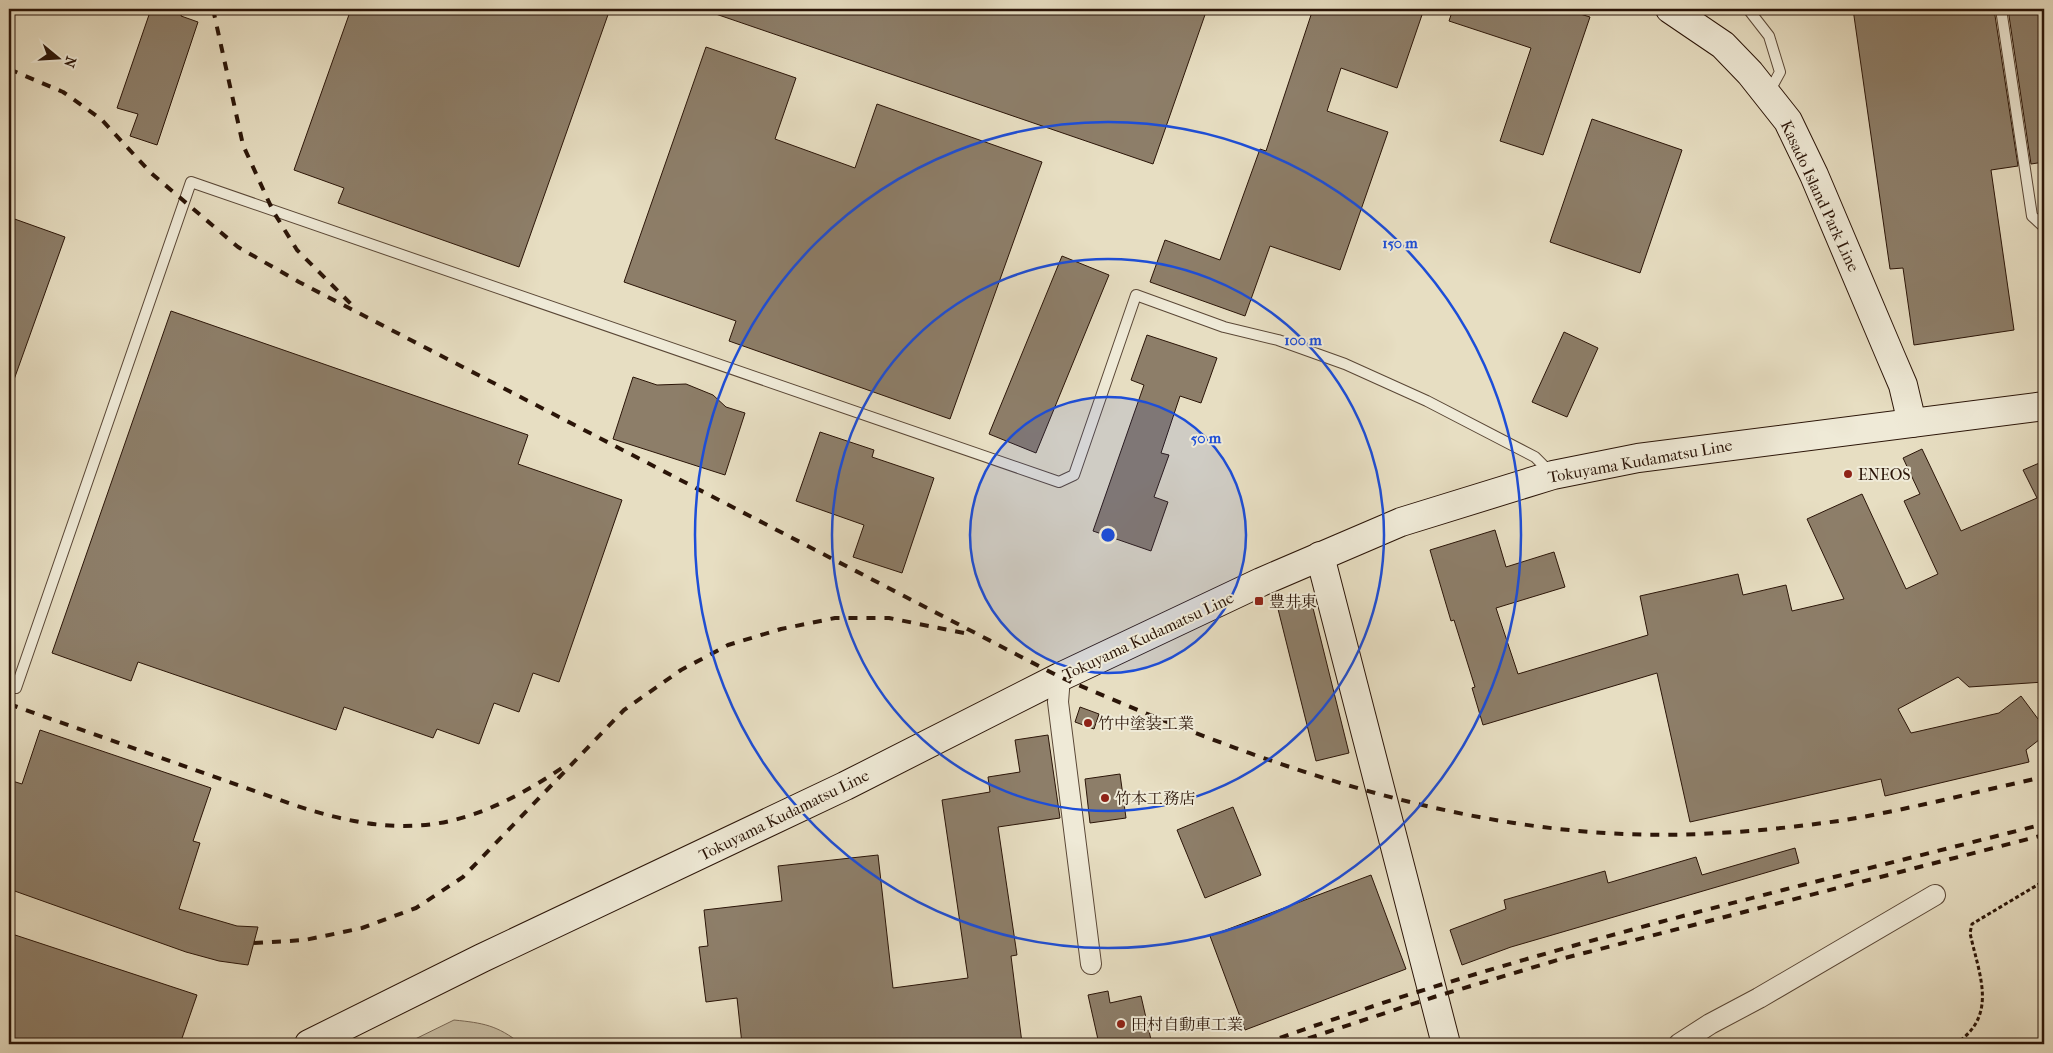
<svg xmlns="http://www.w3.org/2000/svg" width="2053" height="1053" viewBox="0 0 2053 1053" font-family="'IM FELL French Canon','Noto Serif JP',serif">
  <rect width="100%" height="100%" fill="#e7dec2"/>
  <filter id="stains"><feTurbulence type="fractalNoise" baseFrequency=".004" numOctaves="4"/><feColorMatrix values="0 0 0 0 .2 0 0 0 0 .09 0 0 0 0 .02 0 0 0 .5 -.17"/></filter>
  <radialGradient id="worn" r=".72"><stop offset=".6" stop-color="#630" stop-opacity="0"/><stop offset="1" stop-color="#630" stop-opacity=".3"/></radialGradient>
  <path fill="#c7bca2" stroke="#796855" d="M454,1020C483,1023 497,1025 521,1044H405Z"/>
  <g fill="#8d7e69" stroke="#2b1508">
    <polygon points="151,9 183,9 181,16 198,22 157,145 130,136 138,114 117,108"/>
    <polygon points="351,9 610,9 519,267 338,203 344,188 294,170"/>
    <polygon points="707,9 1207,9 1153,164 707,11"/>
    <polygon points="1313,9 1424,9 1397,88 1341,68 1327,111 1388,132 1340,270 1270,246 1245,316 1150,282 1165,240 1220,260 1260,149 1266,151"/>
    <polygon points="1453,9 1564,9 1590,17 1543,155 1500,141 1531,48 1449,21"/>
    <polygon points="1853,9 1994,9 2018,166 1991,170 2014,330 1914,345 1903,268 1890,269"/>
    <polygon points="2008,9 2044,9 2044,162 2031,164"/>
    <polygon points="706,47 796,78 775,139 855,168 877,104 1042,162 950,419 729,341 736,321 624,282"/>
    <polygon points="1592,119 1682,150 1640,273 1550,242"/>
    <polygon points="9,217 65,237 11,388 9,388"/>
    <polygon points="1062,256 1109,275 1036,453 989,434"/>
    <polygon points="171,311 528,435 518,464 622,500 559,682 533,673 519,712 494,703 479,744 437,729 433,738 344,707 336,730 138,662 131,681 52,653"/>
    <polygon points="1564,332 1598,348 1567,417 1532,402"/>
    <polygon points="1147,335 1217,358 1201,403 1180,396 1161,453 1169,455 1154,497 1168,502 1151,551 1093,531 1144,385 1131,380"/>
    <polygon points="633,377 657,385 686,384 713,395 726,407 745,413 725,475 613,439"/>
    <polygon points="820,432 874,450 872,457 934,478 902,573 853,557 864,525 796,501"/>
    <polygon points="1922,449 1961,531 2037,498 2023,470 2044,461 2044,682 1969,687 1958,677 1898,709 1911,733 1999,713 2021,696 2044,727 2044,736 2026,750 2029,762 1885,796 1881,779 1690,822 1657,673 1483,725 1472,688 1475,687 1454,620 1451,621 1430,550 1495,530 1506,567 1554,552 1565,587 1496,608 1518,674 1648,635 1640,596 1738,574 1743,595 1786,585 1792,611 1844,599 1807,519 1862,494 1906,589 1938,574 1904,501 1920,494 1903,458"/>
    <polygon points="1311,600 1349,753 1316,761 1278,609"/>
    <polygon points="1080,707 1099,714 1094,729 1075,722"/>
    <polygon points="40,730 211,788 193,841 200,843 179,909 237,926 258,927 248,965 219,961 186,952 9,889 9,780 22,784"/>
    <polygon points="1048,735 1060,818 998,827 1017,955 1011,956 1022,1043 810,1044 810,1041 788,1044 742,1044 737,998 706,1002 699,947 708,946 704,910 782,901 778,866 878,855 893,988 968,978 942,800 990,792 988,777 1020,772 1015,740"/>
    <polygon points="1120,774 1126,818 1090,823 1085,779"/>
    <polygon points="1233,807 1261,875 1205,898 1177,830"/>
    <polygon points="1795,848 1799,863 1511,947 1462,965 1450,930 1506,909 1504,900 1605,871 1608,883 1696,857 1702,875"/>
    <polygon points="1371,875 1406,969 1245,1030 1210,936"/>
    <polygon points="9,933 197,995 180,1044 9,1044"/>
    <polygon points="1108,991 1110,1003 1141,996 1152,1044 1099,1044 1088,995"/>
  </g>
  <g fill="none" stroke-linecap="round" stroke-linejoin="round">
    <g stroke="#5a4736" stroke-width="12">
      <g id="lane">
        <polyline points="1748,9 1769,36 1780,72 1768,94"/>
        <polyline points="2001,9 2032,216 2044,227"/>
        <polyline points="16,688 191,182 1059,482 1074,475 1136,295 1224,327 1278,340 1345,364 1427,401 1535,457 1550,472"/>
      </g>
    </g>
    <g stroke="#5a4736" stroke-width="22">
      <g id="street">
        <polyline points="1060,677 1058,702 1091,964"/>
        <polyline points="1679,1044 1710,1024 1759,998 1935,895"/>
      </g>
    </g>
    <g stroke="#2b1508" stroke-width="30">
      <g id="secondary">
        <polyline points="1670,9 1723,45 1750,73 1788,121 1814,175 1891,357 1903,385 1912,423"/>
        <polyline points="1320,556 1446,1044"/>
        <polyline points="309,1044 482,958 845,786 1060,677 1261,582 1401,522 1553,475 1638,458 2044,406"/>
      </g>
    </g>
    <path stroke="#2b1508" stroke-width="3" stroke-dasharray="4 2.5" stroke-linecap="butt" d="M1955,1044C1999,1016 1979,975 1970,933L1972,924L2044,881"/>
    <use href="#lane" stroke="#efead7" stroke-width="10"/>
    <use href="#street" stroke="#efead7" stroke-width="20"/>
    <use href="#secondary" stroke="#efead7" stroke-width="28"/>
    <g stroke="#2b1508" stroke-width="4" stroke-dasharray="9 9" stroke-linecap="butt">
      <polyline points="213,9 243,145 273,211 297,250 352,305"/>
      <path d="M9,69L63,92L101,119L151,173L238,247L299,282L1060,677C1267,767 1488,848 1718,833C1760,831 1803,826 1845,820C1912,809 1978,791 2044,777"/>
      <path d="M9,704L294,805C404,841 466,832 562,768"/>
      <polyline points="254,943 305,940 362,928 416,908 463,877 624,710 681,670 728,645 781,629 835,618 889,618 964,633"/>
      <path d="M1263,1044C1517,952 1782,891 2044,824"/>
      <polyline points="1291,1044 1434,997 1561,959 2044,835"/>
    </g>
  </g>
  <circle cx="1108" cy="535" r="138" fill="#1d4ed8" fill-opacity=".12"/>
  <g fill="none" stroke="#1d4ed8" stroke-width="2.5">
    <circle cx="1108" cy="535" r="138"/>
    <circle cx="1108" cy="535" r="276"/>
    <circle cx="1108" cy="535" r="413"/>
  </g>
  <g fill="#8f2418" stroke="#efead7" stroke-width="2">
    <circle cx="1848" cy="474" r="5"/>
    <rect x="1254" y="596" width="10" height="10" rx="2.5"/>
    <circle cx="1088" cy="723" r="5"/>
    <circle cx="1105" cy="798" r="5"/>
    <circle cx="1121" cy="1024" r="5"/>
  </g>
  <g text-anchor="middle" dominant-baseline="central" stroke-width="4" stroke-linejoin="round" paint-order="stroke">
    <g font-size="16" fill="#2b1508" stroke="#efead7">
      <text transform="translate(1820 196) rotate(65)">Kasado Island Park Line</text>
      <text transform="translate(1640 461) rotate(-10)">Tokuyama Kudamatsu Line</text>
      <text transform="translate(1148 636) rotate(-25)">Tokuyama Kudamatsu Line</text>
      <text transform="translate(784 815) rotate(-26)">Tokuyama Kudamatsu Line</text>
    </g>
    <g font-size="16" fill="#2b1508" stroke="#efead7" text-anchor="start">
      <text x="1858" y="474">ENEOS</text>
      <text x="1269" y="601">豊井東</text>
      <text x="1098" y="723">竹中塗装工業</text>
      <text x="1115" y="798">竹本工務店</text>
      <text x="1131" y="1024">田村自動車工業</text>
    </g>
  </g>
  <circle cx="1108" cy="535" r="8" fill="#1d4ed8" stroke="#efead7" stroke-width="2.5"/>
  <g font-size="15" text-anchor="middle" font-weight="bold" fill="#1d4ed8" stroke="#efead7" stroke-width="4" stroke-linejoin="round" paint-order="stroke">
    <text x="1400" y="248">150 m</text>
    <text x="1303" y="345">100 m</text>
    <text x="1206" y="443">50 m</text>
  </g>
  <rect width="2053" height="1053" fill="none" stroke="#e7dec2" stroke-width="30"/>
  <rect x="10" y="10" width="2033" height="1033" fill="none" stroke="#2b1508" stroke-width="2.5"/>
  <rect x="15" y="15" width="2023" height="1023" fill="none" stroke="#2b1508"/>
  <g transform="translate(58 58) rotate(108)" stroke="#efead7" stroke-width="4" paint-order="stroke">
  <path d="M0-4L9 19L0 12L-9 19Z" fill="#2b1508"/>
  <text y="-8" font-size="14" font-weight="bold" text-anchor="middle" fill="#2b1508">N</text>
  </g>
  <rect width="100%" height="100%" filter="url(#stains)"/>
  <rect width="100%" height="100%" fill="url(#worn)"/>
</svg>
